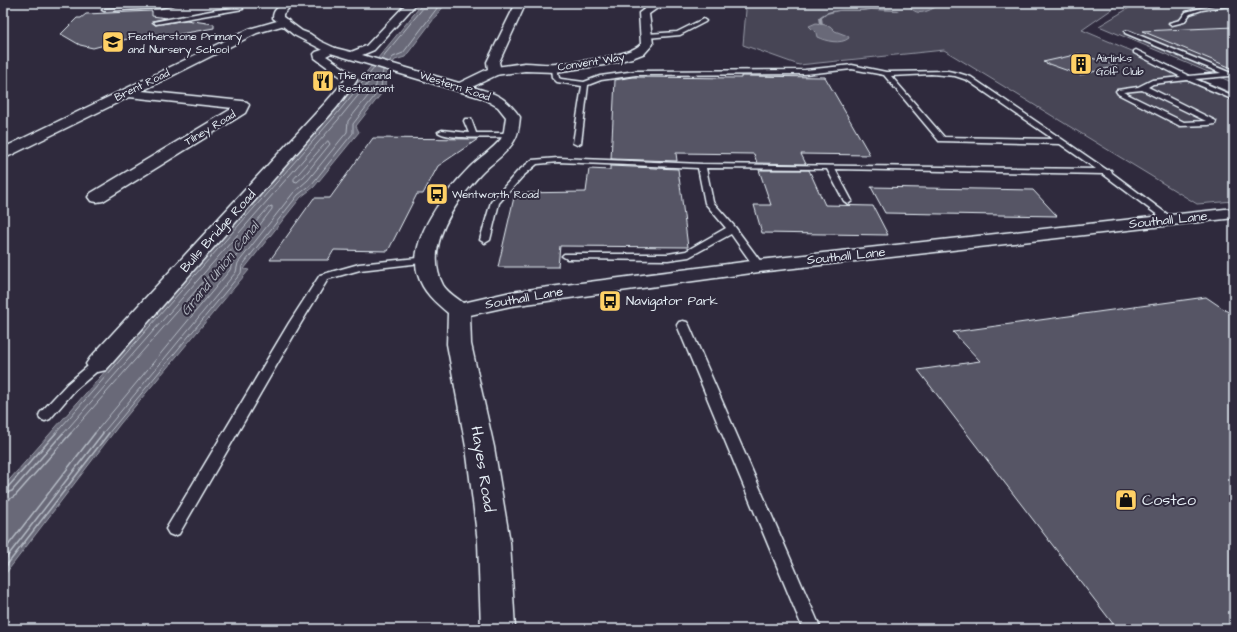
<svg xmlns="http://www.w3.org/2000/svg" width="1237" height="632" viewBox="0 0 1237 632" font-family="'Architects Daughter',sans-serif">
  <rect width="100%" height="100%" fill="#2f2a3d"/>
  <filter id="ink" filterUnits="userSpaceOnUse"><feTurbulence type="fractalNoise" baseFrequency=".025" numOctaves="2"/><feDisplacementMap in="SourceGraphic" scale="8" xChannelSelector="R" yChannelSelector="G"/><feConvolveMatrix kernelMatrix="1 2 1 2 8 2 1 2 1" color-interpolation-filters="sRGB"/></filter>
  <g filter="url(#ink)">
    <g fill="#464455" stroke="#979aa6">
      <polygon points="742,3 1121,3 1082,30 1234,94 1234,201 1197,204 944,50 799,65 743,45 746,10"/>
      <polygon points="1146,3 1234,3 1234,83 1099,26 1134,5"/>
    </g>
    <g fill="#696978" stroke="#9c9fab">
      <polygon points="423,3 446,3 405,57 395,60 386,72 385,89 356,126 359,132 314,187 301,197 244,269 249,270 120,424 3,577 3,487 332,114"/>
      <path d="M917,3H944C933,7 918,21 909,5Z"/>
      <path d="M816,23L830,26L835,31L848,36L849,38C841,45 825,41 817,37L816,33L809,26Z"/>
    </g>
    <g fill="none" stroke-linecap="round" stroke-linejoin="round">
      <g stroke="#b5bbc5" stroke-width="1">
        <polyline points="381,59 424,7 425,3"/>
        <polyline points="389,62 393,57 403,53 441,3"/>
        <polygon points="328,141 330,144 304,176 297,182 294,181 294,179"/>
        <polyline points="55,434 335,116 375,67"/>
        <polyline points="63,434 338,120 374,76 377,76 376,86 348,121 347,132 308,180 294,192 238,263 236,272 102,434"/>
        <polyline points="70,434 269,207 272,206 272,209 233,260 230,270 94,434"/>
        <polyline points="108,434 241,273 242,266 298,195 312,184 353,133 353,124 381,88 383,70"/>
      </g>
      <g stroke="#b5bbc5" stroke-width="1.5">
        <polyline points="3,489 8,487 56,433"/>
        <polyline points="3,494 12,491 63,433"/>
        <polyline points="3,500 10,499 16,495 71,433"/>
        <polyline points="3,552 95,433"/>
        <polyline points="3,562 103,433"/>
        <polyline points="3,570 109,433"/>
      </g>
      <path fill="#9c9fab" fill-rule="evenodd" d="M873,3H877L878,6L874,8L899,10L897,11L871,10L863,11H839L827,14L822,18L823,24L821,25L819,24L818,18C834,3 856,15 874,6Z"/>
    </g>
    <g fill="#575565" stroke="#e8f1f8">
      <polygon points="152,11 152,16 167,18 152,21 155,25 186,20 214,24 214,28 169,36 152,38 135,37 93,48 80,45 61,34 77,18 81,18 86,14"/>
      <polygon points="1234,27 1234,69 1142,31"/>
      <polygon points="1079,54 1117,66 1080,75 1043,62"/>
      <polygon points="741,76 825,77 870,155 801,154 806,164 757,163 754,154 676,153 677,161 611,159 615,80 632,77 741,78"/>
      <polygon points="373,138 478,139 438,166 423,194 417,194 388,251 334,250 328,260 270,260 314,198 330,198"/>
      <polygon points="610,166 678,169 688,247 560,246 558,267 498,267 515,193 586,192 589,169 610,170"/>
      <polygon points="759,170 809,170 825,205 873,206 888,235 762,233 754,205 771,205"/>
      <polygon points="871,187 1033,190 1057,216 885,213"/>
      <polygon points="1206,297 1234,316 1234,629 1117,629 918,370 980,361 953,332"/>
    </g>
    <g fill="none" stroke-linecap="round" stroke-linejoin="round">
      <g stroke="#e8f1f8" stroke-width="3">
        <g id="lane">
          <polygon points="171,3 180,3 159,8 104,11 102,10 104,9 159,6"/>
          <polygon points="635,3 643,3 655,7 653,8"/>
          <polygon points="1234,3 1234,5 1202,10 1190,14 1184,22 1172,25 1169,23 1180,20 1186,12 1201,8"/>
          <polygon points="241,7 243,9 156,24 153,22 216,10"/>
          <polygon points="703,19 706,21 705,22 680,35 647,38 644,36 647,34 677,32"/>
          <path d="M1125,31H1129L1231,73V75L1229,76L1195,79L1234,96V100L1187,80L1153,84L1148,87L1216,121L1215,124L1208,125L1180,126L1118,94L1116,91L1117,90L1138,87L1152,80L1181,77L1134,53V51L1136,50L1189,76L1221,73L1125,33ZM1142,90L1206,121L1184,122L1123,92Z"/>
          <path d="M852,65L886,72L948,71L958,73L971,77L1107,170H1111L1112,173L1175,220L1173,222H1167L1103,174L835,169L852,201L848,204L844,201L827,169L706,168L713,202L735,227L764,266L763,268H755L731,234L689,257L668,260L567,259L562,256L564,254H668L686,251L726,228L705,203L698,168L558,162L537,164L523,176L499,203L490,240L485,243L480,240L491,202L517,172L532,160L558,158L702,164L1096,169L1060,144L939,141L884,75L852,69L805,74L636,75L601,80L588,85L581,143L577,145L573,143L582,86L557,82L553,78L552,68L557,67L559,78L561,79L584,82L600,76L636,71L805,70ZM931,74L955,76L967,80L1053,139L944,137L891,76Z"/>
          <path d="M465,119H471L476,133H510L514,135L510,137C496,137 448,140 438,132L442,130L469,133L464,121Z"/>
          <polygon points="427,257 432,260 430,262 360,270 328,279 301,323 179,534 174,536 169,534 166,529 169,524 289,323 320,275 359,264"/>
          <polygon points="683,321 687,322 689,325 821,629 803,629 677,325 679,322"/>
          <polygon points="98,360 102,361 104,364 102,367 75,390 50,419 45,421 40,419 39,416 40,413 67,384 94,361"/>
        </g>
      </g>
      <g stroke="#e8f1f8" stroke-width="3">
        <g id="street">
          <path d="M657,3H674L672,5L656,9L649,14L653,44L645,53L632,58L604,65L555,72L525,71L495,75L491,74L489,71L491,68L495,67C505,66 515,64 525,63C536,63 546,65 556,64C576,62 629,57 641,44L639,13L650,5Z"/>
          <polygon points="284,19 288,20 289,22 288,24 257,33 142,91 242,101 247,102 249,105 245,113 103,201 97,202 91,201 88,197 91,193 233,108 129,97 3,159 3,148 249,29"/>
          <polygon points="331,47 335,48 337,50 326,56 353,74 357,80 355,83 337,107 106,370 98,372 90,370 86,364 90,358 327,101 345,80 315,58 314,54 316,52"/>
        </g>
      </g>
      <g stroke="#e8f1f8" stroke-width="3">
        <path id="secondary" d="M407,3H417L374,50L362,55L459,83L488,69L487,62L516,3H526L499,62L501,71L499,74L472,87C495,93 506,97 520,117C519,125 519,133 514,141C506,155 491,163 480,175C455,202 423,247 443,285C447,292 457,298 463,303L511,292L759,260L1234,208V218L759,272L511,306L470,315L471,344L494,447L510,542L515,629H481L478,542L466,447L447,344L448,313C435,302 423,292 418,275C407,240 446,191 469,168C479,158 492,150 501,139L504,131L506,117L498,107L482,98L327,52L294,35L273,18C273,10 279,5 286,7L288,9L283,14V17L302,31L310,34L320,41L335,48L351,52L366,46Z"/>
      </g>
      <use href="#lane" fill="#2f2a3d" fill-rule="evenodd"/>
      <use href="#street" fill="#2f2a3d" fill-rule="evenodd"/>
      <use href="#secondary" fill="#2f2a3d" fill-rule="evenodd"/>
    </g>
  </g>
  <defs>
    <g id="school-square" transform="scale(1.15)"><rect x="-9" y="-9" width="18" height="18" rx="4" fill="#ffd166" stroke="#2f2a3d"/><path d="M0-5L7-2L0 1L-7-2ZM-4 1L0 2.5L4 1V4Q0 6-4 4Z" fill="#111"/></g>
    <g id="building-square" transform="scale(1.15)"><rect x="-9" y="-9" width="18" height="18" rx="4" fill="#ffd166" stroke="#2f2a3d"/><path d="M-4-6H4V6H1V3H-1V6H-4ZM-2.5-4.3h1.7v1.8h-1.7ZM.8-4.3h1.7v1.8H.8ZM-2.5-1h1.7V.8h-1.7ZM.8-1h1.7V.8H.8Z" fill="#111"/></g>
    <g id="restaurant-square" transform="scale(1.15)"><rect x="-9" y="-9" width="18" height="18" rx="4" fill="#ffd166" stroke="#2f2a3d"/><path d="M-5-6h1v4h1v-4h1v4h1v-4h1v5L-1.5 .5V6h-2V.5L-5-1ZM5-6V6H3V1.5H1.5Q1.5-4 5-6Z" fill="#111"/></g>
    <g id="bus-square" transform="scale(1.15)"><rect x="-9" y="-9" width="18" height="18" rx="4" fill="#ffd166" stroke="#2f2a3d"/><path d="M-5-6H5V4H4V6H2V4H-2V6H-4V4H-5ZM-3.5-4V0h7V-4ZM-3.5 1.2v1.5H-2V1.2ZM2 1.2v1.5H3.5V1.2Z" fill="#111"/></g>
    <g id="shop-square" transform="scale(1.15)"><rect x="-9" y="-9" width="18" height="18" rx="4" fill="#ffd166" stroke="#2f2a3d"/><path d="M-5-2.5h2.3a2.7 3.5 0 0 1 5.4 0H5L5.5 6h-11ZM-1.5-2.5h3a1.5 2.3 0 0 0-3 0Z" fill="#111"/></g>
  </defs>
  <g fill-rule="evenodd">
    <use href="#school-square" x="113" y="42"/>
    <use href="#building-square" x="1081" y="64"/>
    <use href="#restaurant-square" x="323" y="81"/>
    <use href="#bus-square" x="437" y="194"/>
    <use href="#bus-square" x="610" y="301"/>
    <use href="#shop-square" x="1126" y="500"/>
  </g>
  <g text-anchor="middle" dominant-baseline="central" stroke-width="4" stroke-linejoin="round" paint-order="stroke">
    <g font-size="11" fill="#e8f1f8" stroke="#2f2a3d" text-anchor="start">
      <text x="128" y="36">Featherstone Primary<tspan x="128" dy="13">and Nursery School</tspan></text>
      <text x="1096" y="58">Airlinks<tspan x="1096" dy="13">Golf Club</tspan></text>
      <text x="338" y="75">The Grand<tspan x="338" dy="13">Restaurant</tspan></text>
      <text x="452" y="194">Wentworth Road</text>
    </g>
    <g font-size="11" fill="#e8f1f8" stroke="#2f2a3d">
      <text transform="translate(591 62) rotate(-9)">Convent Way</text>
      <text transform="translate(142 85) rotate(-26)">Brent Road</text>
      <text transform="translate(455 86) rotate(18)">Western Road</text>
      <text transform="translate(210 128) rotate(-31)">Tilney Road</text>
    </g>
    <g font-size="13" fill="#e8f1f8" stroke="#2f2a3d">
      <text transform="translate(1168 220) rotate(-6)">Southall Lane</text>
      <text transform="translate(218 231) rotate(-48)">Bulls Bridge Road</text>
      <text transform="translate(846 256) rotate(-6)">Southall Lane</text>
      <text transform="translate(524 298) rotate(-10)">Southall Lane</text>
    </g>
    <g font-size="13" fill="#e8f1f8" stroke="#2f2a3d" text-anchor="start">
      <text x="626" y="301">Navigator Park</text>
    </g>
    <g font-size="14" font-style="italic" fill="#afb4be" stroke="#2f2a3d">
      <text transform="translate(220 269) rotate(-51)">Grand Union Canal</text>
    </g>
    <g font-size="16" fill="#e8f1f8" stroke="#2f2a3d">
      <text transform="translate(483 469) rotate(81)">Hayes Road</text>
    </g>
    <g font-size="16" fill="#e8f1f8" stroke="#2f2a3d" text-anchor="start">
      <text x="1142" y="500">Costco</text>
    </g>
  </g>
  <rect width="1237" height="632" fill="none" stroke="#2f2a3d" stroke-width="16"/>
  <rect x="8" y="8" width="1221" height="616" fill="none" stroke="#e8f1f8" stroke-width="1.5" filter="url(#ink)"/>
</svg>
